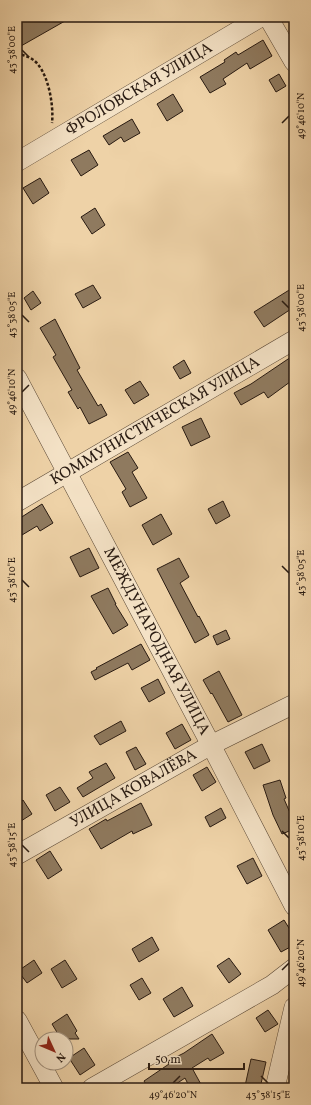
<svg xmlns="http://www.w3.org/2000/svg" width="311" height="1105" viewBox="0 0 311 1105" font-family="Vollkorn,serif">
  <rect width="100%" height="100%" fill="#eed2a7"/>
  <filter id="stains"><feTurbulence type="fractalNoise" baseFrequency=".005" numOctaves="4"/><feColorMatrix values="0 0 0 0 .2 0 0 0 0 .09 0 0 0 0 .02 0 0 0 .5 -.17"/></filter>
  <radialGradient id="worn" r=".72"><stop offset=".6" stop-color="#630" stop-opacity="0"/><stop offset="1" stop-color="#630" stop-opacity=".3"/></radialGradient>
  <g fill="#8f7a5f" stroke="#281a11">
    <polygon points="17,17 72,17 21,46 17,40"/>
    <polygon points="263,40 272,56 250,69 247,63 223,79 226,84 210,93 200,77 225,62 224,60 236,52 238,55"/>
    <polygon points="279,74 286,86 276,92 269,80"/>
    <polygon points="173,94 183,111 167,121 157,104"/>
    <polygon points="132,119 140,133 124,142 121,137 109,145 103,136"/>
    <polygon points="89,150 98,165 81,176 71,160"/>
    <polygon points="40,178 49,193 33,204 23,188"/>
    <polygon points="95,208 105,225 92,234 81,217"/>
    <polygon points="93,285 101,298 83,308 75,294"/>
    <polygon points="294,287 294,307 264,327 254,312"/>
    <polygon points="33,291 41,303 31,310 24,298"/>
    <polygon points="55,319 80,368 77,370 98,406 101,404 107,415 89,424 80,407 78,409 68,392 72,390 53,357 56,355 40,328"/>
    <polygon points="294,355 294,379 268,398 264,392 241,405 234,393 251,384"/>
    <polygon points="184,360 191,373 180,379 173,367"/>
    <polygon points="140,381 149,395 134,404 125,390"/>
    <polygon points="201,418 210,437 191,446 182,427"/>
    <polygon points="128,452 138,468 132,472 147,498 130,507 122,492 126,489 110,462"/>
    <polygon points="223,501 230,516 216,524 208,509"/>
    <polygon points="42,504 53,523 40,531 37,526 17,538 17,520"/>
    <polygon points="161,514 172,534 153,545 142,525"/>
    <polygon points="89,548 99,568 80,577 70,557"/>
    <polygon points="179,558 189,577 180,583 198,617 199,616 209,635 195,643 157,569"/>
    <polygon points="108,588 116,604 115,604 128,625 113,634 91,596"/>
    <polygon points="226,630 230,639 217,645 213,636"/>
    <polygon points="141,644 150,660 132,670 128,663 95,680 91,672 97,669 96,668"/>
    <polygon points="219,671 242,715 228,722 212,693 211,694 203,680"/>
    <polygon points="158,679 165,693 149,702 141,688"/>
    <polygon points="121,721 126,731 100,745 94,736"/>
    <polygon points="182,724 191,740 175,749 166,733"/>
    <polygon points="262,744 270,761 254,769 245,752"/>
    <polygon points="136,747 146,764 135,770 126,752"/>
    <polygon points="106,763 115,778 83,797 77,788 93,778 89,772"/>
    <polygon points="207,767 216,782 202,791 193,775"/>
    <polygon points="280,780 286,798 284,799 294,822 294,829 282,834 273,815 263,785"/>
    <polygon points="60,787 70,802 55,811 46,795"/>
    <polygon points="23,800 32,814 21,821 17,814 17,804"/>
    <polygon points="141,803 152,825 133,834 132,831 101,849 89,829 106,819 107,821"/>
    <polygon points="221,808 226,818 210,827 205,817"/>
    <polygon points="50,851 62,870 48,879 36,860"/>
    <polygon points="253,858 262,876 247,884 237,866"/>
    <polygon points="284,920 294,936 294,945 281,952 268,930"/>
    <polygon points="152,937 159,950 139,962 132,949"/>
    <polygon points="229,958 241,974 229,983 217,966"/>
    <polygon points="34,960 42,973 27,983 18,971"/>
    <polygon points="65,960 77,979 62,988 51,969"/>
    <polygon points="142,978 151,993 139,1000 130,985"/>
    <polygon points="182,987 193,1006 174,1017 163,999"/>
    <polygon points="268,1010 278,1024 265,1032 256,1018"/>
    <polygon points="67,1014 77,1031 75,1033 79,1039 61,1039 52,1024"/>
    <polygon points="212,1034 224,1053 210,1061 208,1058 192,1068 203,1088 190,1088 185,1078 170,1088 148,1088 144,1081 169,1064 168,1061 184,1053"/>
    <polygon points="84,1048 95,1065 80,1075 69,1058"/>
    <polygon points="251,1059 266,1062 260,1088 245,1086"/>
  </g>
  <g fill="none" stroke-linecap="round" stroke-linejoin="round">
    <g stroke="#5a4836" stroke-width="20">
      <g id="minor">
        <polyline points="268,17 294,62"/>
        <path id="s1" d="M17,162L261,17"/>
        <path id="s2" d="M17,378L211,745L294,906"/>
        <path id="s3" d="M17,502L294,340"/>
        <path id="s4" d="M17,855L211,745L294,704"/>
        <polyline points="17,1020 54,1088"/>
        <polyline points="92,1088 272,985 294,968"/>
        <polyline points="275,1088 294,1007"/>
      </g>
    </g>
    <path stroke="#281a11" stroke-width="2.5" stroke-dasharray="3 2" stroke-linecap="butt" d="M17,53C22,55 27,56 32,59C48,69 54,105 52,123"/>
    <use href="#minor" stroke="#f4e2c6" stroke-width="19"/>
  </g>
  <path fill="none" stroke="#281a11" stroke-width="1.5" d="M22,50L29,57M282,123L289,116M282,301L289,308M22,315L29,322M22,392L29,385M282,566L289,573M22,580L29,587M282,831L289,838M22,845L29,852M282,970L289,963M261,1076L268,1083M173,1083L180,1076"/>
  <g text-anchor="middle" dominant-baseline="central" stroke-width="3" stroke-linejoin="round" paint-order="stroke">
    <g font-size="16" fill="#281a11" stroke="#f4e2c6">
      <text stroke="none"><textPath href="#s1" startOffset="142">ФРОЛОВСКАЯ УЛИЦА</textPath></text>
      <text stroke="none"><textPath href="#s3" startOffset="160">КОММУНИСТИЧЕСКАЯ УЛИЦА</textPath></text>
      <text stroke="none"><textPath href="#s2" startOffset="298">МЕЖДУНАРОДНАЯ УЛИЦА</textPath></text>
      <text stroke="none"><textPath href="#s4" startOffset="134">УЛИЦА КОВАЛЁВА</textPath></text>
    </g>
  </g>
  <rect width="311" height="1105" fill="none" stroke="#eed2a7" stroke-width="44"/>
  <g transform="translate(54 1051) rotate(134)"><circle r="19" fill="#f4e2c6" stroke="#a2927e"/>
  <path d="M0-3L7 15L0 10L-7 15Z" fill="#8f2418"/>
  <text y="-6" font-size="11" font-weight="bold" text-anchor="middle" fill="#281a11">N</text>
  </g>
  <path d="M149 1063v6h95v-6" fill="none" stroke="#281a11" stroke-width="2"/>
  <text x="155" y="1063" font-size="12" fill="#281a11" stroke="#f4e2c6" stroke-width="3" paint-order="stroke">50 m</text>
  <rect x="22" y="22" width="267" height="1061" fill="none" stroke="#281a11" stroke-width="1.5"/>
  <g font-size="10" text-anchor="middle" fill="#281a11">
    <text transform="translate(11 50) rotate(-90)" y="4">43°38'00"E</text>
    <text transform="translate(300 116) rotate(-90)" y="4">49°46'10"N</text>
    <text transform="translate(300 308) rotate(-90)" y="4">43°38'00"E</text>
    <text transform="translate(11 315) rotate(-90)" y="4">43°38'05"E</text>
    <text transform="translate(11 392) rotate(-90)" y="4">49°46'10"N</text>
    <text transform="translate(300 573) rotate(-90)" y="4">43°38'05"E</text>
    <text transform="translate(11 580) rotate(-90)" y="4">43°38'10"E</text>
    <text transform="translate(300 838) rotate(-90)" y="4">43°38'10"E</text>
    <text transform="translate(11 845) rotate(-90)" y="4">43°38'15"E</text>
    <text transform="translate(300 963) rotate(-90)" y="4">49°46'20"N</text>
    <text x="173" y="1098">49°46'20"N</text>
    <text x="268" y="1098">43°38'15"E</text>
  </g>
  <rect width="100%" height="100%" filter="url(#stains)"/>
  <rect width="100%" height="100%" fill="url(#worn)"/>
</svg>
